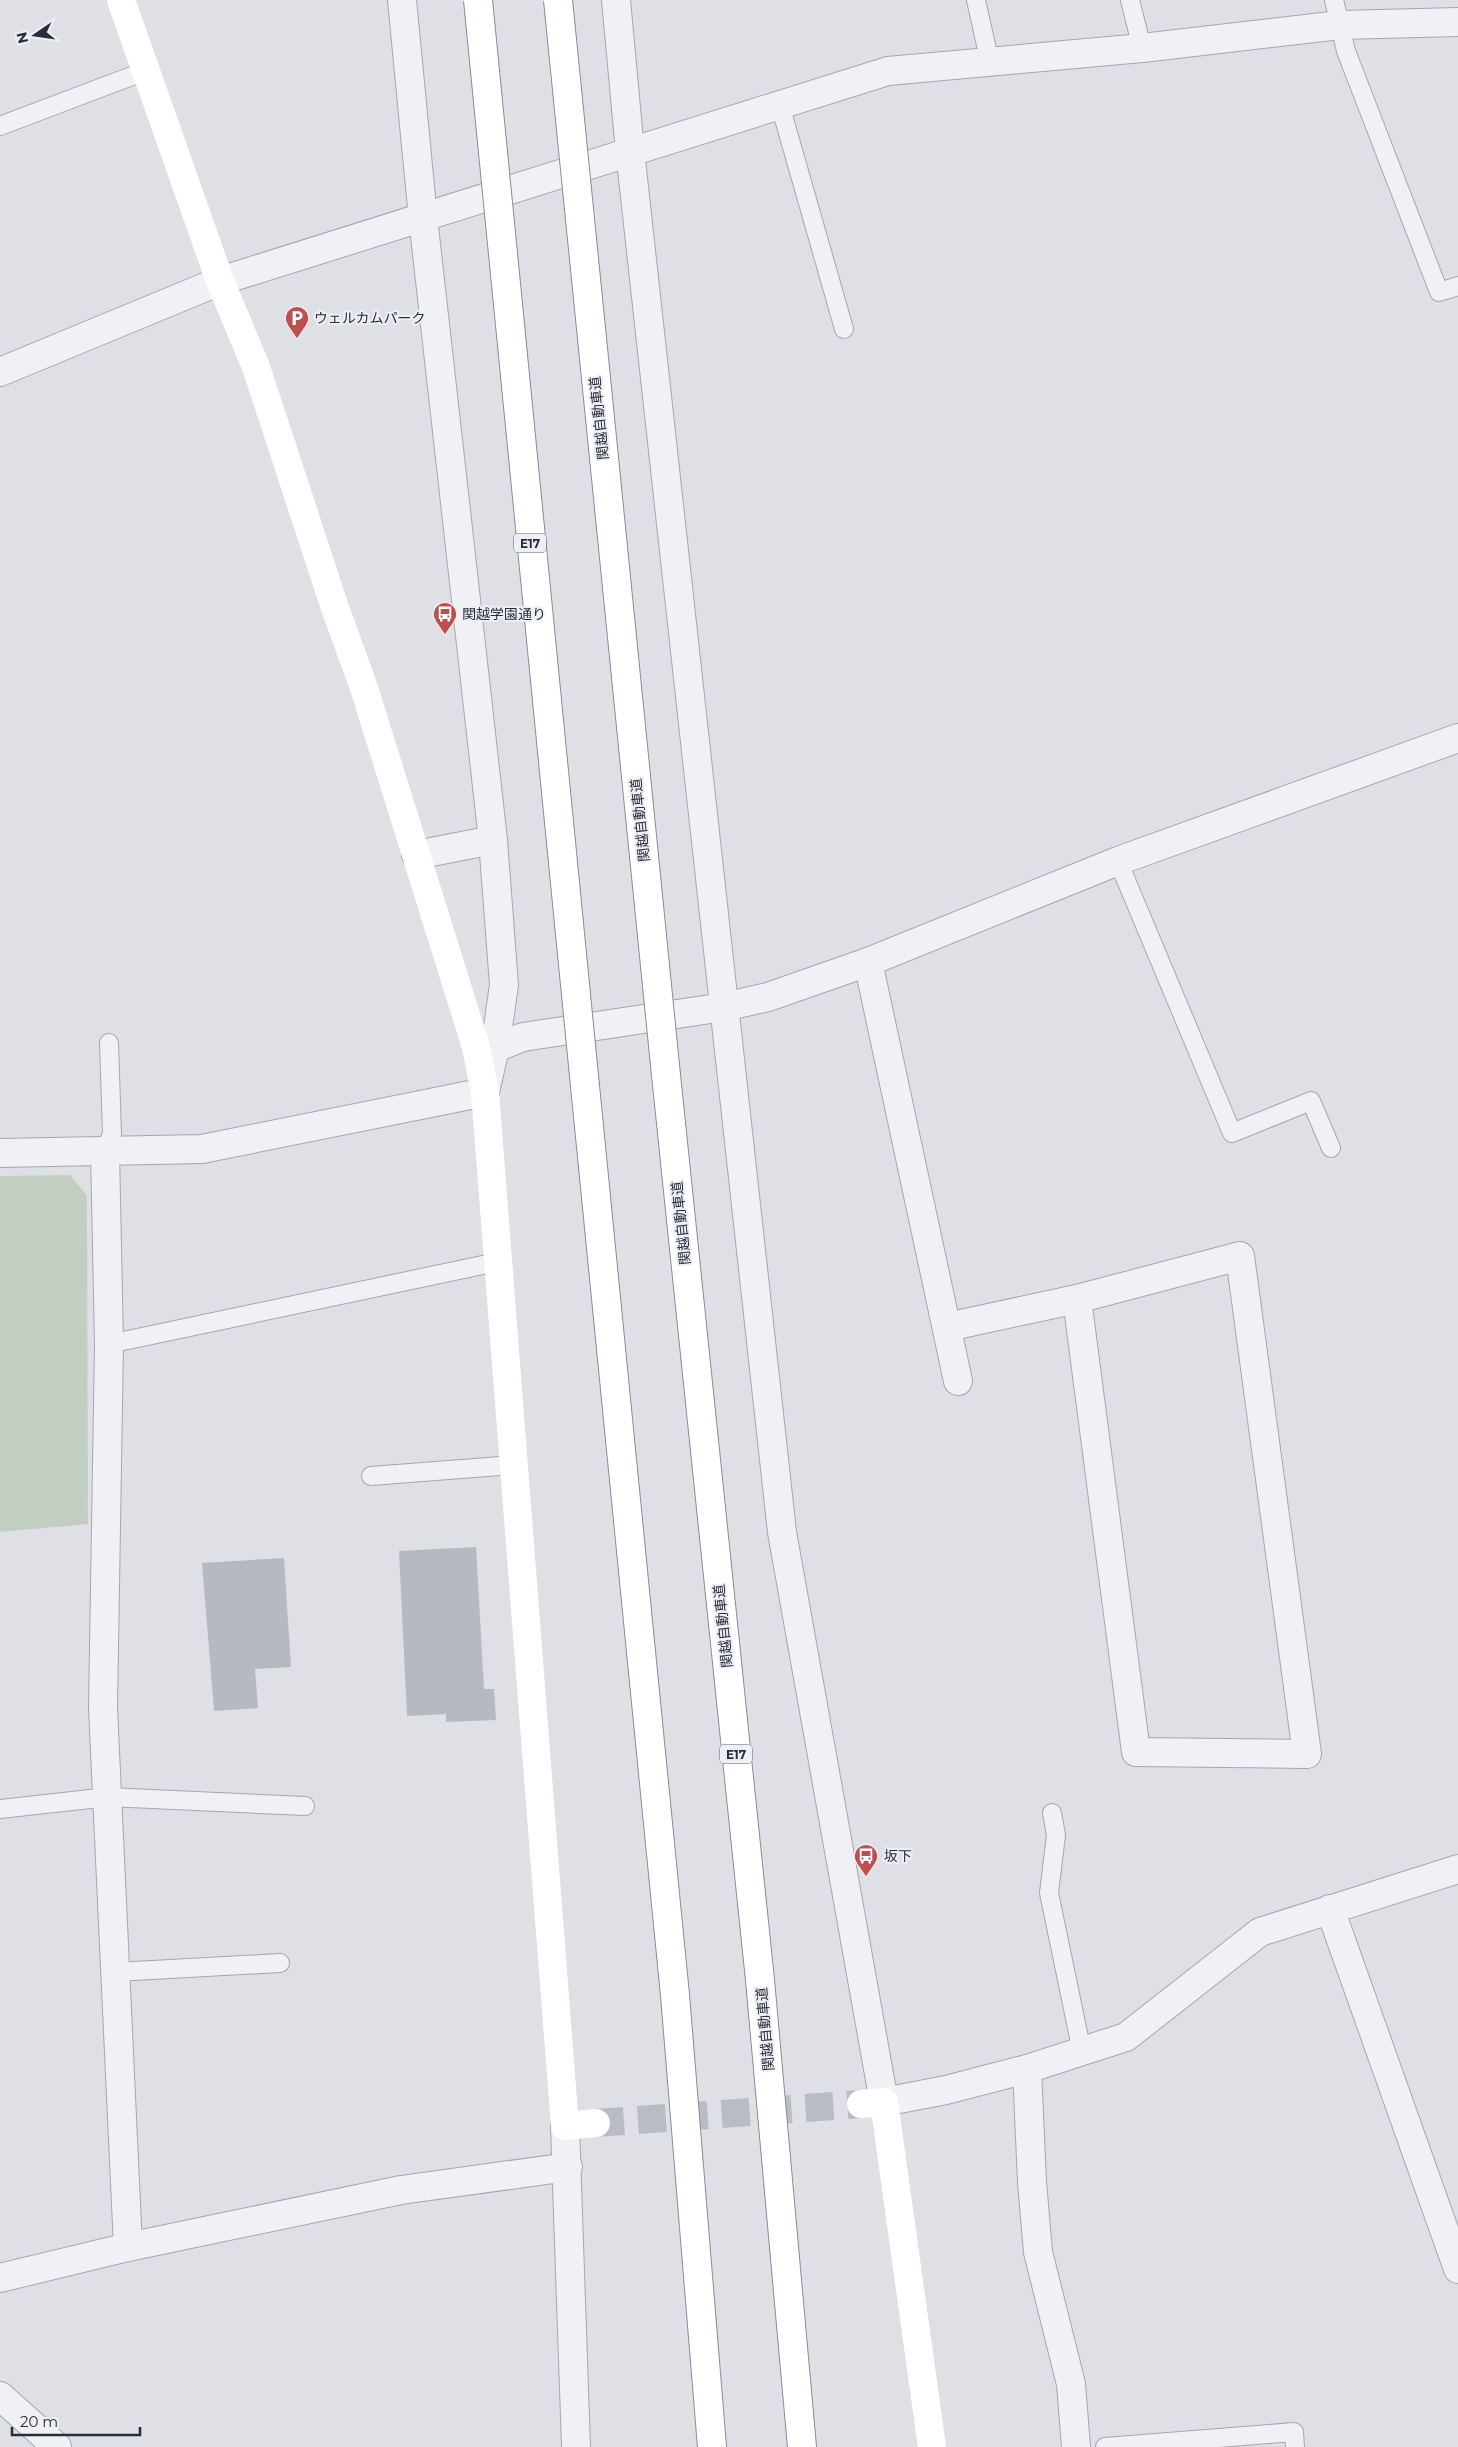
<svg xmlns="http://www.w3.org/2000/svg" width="1458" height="2447" viewBox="0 0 1458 2447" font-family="Montserrat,'Noto Sans JP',sans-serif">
  <rect width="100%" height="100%" fill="#dee0e6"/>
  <polygon fill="#c2cfc0" points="70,1175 87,1196 88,1524 0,1532 0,1176"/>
  <g fill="#b6b9c2">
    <polygon points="476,1547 484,1689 494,1689 496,1720 446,1722 446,1714 407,1716 399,1551"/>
    <polygon points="284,1558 291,1667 255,1669 258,1708 214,1711 202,1563"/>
  </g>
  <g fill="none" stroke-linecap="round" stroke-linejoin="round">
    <polyline stroke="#babcc4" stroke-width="28" stroke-dasharray="28 14" stroke-linecap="butt" points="596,2123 861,2104"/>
    <g stroke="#a4a7af" stroke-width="20">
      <g id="lane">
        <polyline points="976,0 990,63"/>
        <polyline points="1130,0 1142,48"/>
        <polyline points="1334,0 1346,51 1439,292 1458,286"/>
        <polyline points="780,105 844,329"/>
        <polyline points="0,126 145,71"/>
        <polyline points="1118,861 1232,1133 1311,1101 1331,1148"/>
        <polyline points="105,1151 112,1134 109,1043"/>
        <polyline points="109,1344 497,1262"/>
        <polyline points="371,1476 513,1465"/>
        <polyline points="0,1809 108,1797 305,1806"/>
        <polyline points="1052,1813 1056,1835 1049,1893 1082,2052"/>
        <polyline points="116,1972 280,1963"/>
        <polyline points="1105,2447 1294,2432 1295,2447"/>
      </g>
    </g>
    <g stroke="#a4a7af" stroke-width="30">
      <g id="street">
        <polyline points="616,0 630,151 782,1532 884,2102 946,2090 1027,2069 1126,2037 1260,1932 1458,1869"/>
        <polyline points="0,372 220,281 888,71 1142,48 1340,25 1458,22"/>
        <polyline points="416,855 493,840"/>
        <polyline points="868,962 958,1381"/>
        <polyline points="495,1048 523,1037 724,1007 768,997 868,962 1118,861 1458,738"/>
        <polyline points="105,1151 109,1344 103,1708 128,2247"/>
        <polyline points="0,1153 202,1149 485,1092 495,1048 504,985 493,840 423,218 402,0"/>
        <polyline points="947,1327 1077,1299 1240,1256 1307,1754 1136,1752 1077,1299"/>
        <polyline points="1330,1909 1458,2269"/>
        <polyline points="1027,2069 1032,2182 1038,2252 1071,2384 1076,2447"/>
        <polyline points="565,2126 576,2447"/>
        <polyline points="0,2278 128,2247 401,2190 568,2167"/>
        <polyline points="0,2396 57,2447"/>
      </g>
    </g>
    <g stroke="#878c9b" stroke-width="30">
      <g id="highway">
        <polyline points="666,1075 760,1980 802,2447"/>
        <polyline points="585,1086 675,1995 712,2447"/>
      </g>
    </g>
    <use href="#lane" stroke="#f0f1f5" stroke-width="18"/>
    <use href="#street" stroke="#f0f1f5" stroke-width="28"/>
    <g stroke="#fff" stroke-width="28">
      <polyline points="121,0 220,281 256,367 334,605 364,688 476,1047 485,1092 565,2126 596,2123"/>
      <polyline points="861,2104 884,2102 932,2447"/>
    </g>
    <use href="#highway" stroke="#fff" stroke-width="28"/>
    <g stroke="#878c9b" stroke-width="30" stroke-linecap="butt">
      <g id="highway-bridge">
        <polyline points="478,0 585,1086"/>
        <polyline points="558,0 666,1075"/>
      </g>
    </g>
    <use href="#highway-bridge" stroke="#fff" stroke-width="28"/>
  </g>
  <defs>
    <g id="parking-pin" transform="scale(1.25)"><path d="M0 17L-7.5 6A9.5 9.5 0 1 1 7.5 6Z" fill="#c04e4f" stroke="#edeff4"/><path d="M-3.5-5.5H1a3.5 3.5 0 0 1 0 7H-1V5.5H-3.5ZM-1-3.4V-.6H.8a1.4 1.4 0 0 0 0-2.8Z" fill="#fff"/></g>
    <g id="bus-pin" transform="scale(1.25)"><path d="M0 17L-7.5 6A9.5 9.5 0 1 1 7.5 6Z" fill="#c04e4f" stroke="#edeff4"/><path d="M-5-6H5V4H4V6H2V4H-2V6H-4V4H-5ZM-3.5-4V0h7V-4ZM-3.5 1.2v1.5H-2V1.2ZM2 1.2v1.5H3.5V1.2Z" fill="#fff"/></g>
  </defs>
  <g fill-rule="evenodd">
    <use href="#parking-pin" x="297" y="318"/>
    <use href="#bus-pin" x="445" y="614"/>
    <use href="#bus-pin" x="866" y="1856"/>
  </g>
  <g text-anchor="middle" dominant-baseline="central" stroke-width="4" stroke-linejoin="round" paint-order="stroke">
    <g fill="#edeff4" stroke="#646772" stroke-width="1">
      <rect x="514" y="533.5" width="32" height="19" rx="4"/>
      <rect x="720" y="1744.5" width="32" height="19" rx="4"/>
    </g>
    <g font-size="12" font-weight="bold" fill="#292d3b">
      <text x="530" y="543">E17</text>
      <text x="736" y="1754">E17</text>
    </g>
    <g font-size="14" fill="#292d3b" stroke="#edeff4" text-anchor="start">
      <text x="314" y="318">ウェルカムパーク</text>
      <text x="462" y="614">関越学園通り</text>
      <text x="884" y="1856">坂下</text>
    </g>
    <g font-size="14" fill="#292d3b" stroke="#edeff4">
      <text transform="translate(599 418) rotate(-96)">関越自動車道</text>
      <text transform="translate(640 820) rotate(-96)">関越自動車道</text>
      <text transform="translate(681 1223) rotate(-96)">関越自動車道</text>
      <text transform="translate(723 1626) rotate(-96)">関越自動車道</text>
      <text transform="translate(765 2029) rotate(-95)">関越自動車道</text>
    </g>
  </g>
  <g transform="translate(35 35) rotate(257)" stroke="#edeff4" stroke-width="4" paint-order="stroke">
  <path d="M0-4L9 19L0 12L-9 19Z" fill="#292d3b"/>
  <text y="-8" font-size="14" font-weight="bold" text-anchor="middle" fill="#292d3b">N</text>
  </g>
  <path d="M12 2427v8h128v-8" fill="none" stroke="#292d3b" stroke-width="2.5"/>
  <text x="20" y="2427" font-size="15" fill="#292d3b" stroke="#edeff4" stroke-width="4" paint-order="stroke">20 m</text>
</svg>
